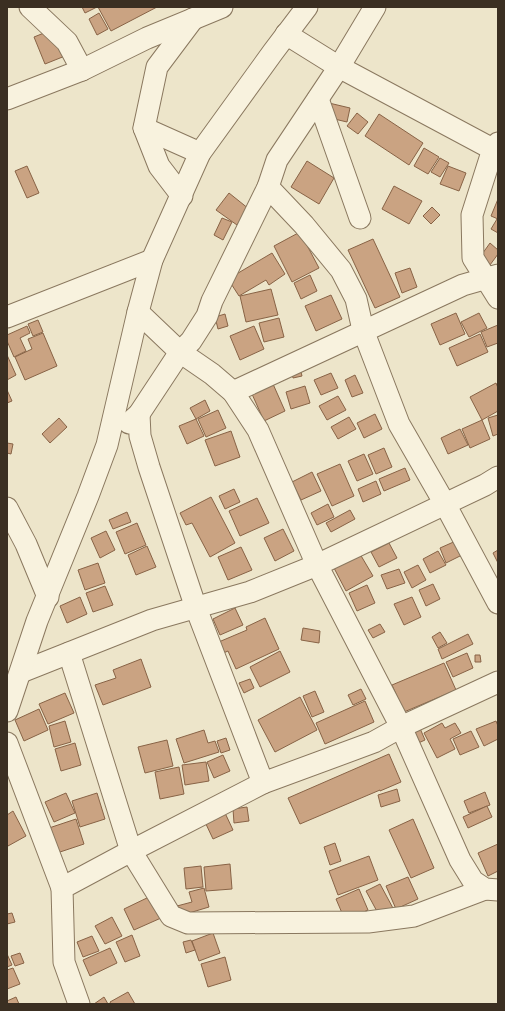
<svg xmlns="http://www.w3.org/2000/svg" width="505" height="1011" viewBox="0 0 505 1011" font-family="Bitter,serif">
  <rect width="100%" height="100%" fill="#ede5ca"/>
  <g fill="#caa382" stroke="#886346">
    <polygon points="82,7 97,7 85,13"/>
    <polygon points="98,7 157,7 111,31"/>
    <polygon points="99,13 108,29 97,35 89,19"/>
    <polygon points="54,29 65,56 45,64 34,37"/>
    <polygon points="329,103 350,108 347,122 326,117"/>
    <polygon points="357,113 368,122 358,134 347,126"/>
    <polygon points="379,114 423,143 409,165 365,136"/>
    <polygon points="424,148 439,157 428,174 414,166"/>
    <polygon points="440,158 449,163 440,177 431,172"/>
    <polygon points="307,161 334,178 319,204 291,187"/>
    <polygon points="27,166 39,193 27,198 15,171"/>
    <polygon points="448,166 466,173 459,191 440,184"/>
    <polygon points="394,186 422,201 409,224 382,209"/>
    <polygon points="229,193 249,209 237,225 216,210"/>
    <polygon points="498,199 498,219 491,216"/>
    <polygon points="432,207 440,215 431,224 423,216"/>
    <polygon points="222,218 232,222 223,240 214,235"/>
    <polygon points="497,219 498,220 498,233 491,229"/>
    <polygon points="300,232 319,268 292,282 274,246"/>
    <polygon points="373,239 400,297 375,308 348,250"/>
    <polygon points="490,243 498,250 498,254 490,265 480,257"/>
    <polygon points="272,253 285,274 269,285 266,280 239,296 228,279"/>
    <polygon points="410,268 417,287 402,293 395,273"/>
    <polygon points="310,275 317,291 301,299 294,283"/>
    <polygon points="271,289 278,315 246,322 240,296"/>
    <polygon points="331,295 342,319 316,331 305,306"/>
    <polygon points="456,313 465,334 440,345 431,324"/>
    <polygon points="479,313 487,328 469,337 461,322"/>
    <polygon points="225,314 228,326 218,329 215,317"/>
    <polygon points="279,318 284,337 264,342 259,323"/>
    <polygon points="38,320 43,332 33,336 28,324"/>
    <polygon points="498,325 498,343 487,347 481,332"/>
    <polygon points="27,326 30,333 20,338 26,351 14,357 7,341 7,335"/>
    <polygon points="254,326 264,349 240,360 230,336"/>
    <polygon points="43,333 57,366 25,380 15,357 32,349 28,339"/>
    <polygon points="480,334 488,352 457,366 449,348"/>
    <polygon points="7,355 16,375 7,380"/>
    <polygon points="299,364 302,376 293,378 290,366"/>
    <polygon points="331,373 338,388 321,395 314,380"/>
    <polygon points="355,375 363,393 352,397 345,380"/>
    <polygon points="496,383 498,388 498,411 482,420 470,397"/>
    <polygon points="273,384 285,411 264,421 252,394"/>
    <polygon points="305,386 310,403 291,409 286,392"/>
    <polygon points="7,390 12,401 7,403"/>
    <polygon points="338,396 346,410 327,420 319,406"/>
    <polygon points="205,400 210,411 196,419 190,408"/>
    <polygon points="218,410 226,428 206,437 198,419"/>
    <polygon points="375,414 382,429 364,438 357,423"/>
    <polygon points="498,415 498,434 493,436 488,418"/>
    <polygon points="349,417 356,429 338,439 331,427"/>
    <polygon points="59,418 67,427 50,443 42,434"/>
    <polygon points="196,419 204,436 187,444 179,426"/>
    <polygon points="482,420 490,439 470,448 462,429"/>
    <polygon points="460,429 468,445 448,454 441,438"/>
    <polygon points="231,431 240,457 215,466 205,440"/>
    <polygon points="7,443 13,444 11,454 7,453"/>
    <polygon points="384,448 392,467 376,474 368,455"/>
    <polygon points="364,454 373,474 357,481 348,461"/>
    <polygon points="340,464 354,496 332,506 317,474"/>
    <polygon points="405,468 410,480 384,491 379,479"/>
    <polygon points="312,472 321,491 301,500 292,482"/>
    <polygon points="376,481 381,494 363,502 358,489"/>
    <polygon points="234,489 240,502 225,509 219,496"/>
    <polygon points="211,497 235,543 210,557 192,523 186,525 180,513"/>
    <polygon points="257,498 269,523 240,536 229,511"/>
    <polygon points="328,504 334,517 317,525 311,513"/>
    <polygon points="350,510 355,519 331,532 326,523"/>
    <polygon points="127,512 131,522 113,529 109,520"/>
    <polygon points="137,523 146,545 125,554 116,532"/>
    <polygon points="283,529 294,551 275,561 264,538"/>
    <polygon points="106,531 115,550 100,558 91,538"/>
    <polygon points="458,540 464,554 446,563 440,548"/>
    <polygon points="389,543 397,558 379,567 371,552"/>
    <polygon points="147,546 156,567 136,575 128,555"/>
    <polygon points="241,547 252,570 228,580 218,557"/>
    <polygon points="498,550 498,563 493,553"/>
    <polygon points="438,551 446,565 430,573 423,559"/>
    <polygon points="360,554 373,576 346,591 334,568"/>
    <polygon points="98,563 105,583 85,590 78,570"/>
    <polygon points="418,565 426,580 412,588 404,572"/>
    <polygon points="399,569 405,583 387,589 381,575"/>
    <polygon points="433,584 440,599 426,606 419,590"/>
    <polygon points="367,585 375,603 357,611 349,593"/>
    <polygon points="105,586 113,605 93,612 86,593"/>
    <polygon points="80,597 87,614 67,623 60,606"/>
    <polygon points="412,597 421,617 404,625 394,604"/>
    <polygon points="235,608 243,625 220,635 213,619"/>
    <polygon points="265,618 279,649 236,669 228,651 219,655 214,644 247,630 246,627"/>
    <polygon points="380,624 385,632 373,638 368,630"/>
    <polygon points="303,628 320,631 319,643 301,640"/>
    <polygon points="440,632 447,643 438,648 432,637"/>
    <polygon points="468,634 473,644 442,659 438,649"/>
    <polygon points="280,651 290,672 260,687 250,667"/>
    <polygon points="467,653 473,668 453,677 446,662"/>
    <polygon points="475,655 480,655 481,662 475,662"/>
    <polygon points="141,659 151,687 103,705 95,685 116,678 113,670"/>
    <polygon points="444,663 456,690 404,712 392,685"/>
    <polygon points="250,679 254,688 244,693 239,683"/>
    <polygon points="361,689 366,699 353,705 348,695"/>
    <polygon points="315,691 324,712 312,717 303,696"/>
    <polygon points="65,693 74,713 48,724 39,704"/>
    <polygon points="300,697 317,730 275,752 258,720"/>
    <polygon points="365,701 374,722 325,744 316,723"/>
    <polygon points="39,709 48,730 24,741 15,720"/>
    <polygon points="65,721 71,742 54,747 49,726"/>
    <polygon points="496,721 498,726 498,739 484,746 476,729"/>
    <polygon points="442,723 445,728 455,723 461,733 450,739 455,749 437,758 424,733"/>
    <polygon points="419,726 425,740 414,745 408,731"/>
    <polygon points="204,730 208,743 215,741 219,752 184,763 176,739"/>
    <polygon points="471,731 479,747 460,755 453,739"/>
    <polygon points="226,738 230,750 221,753 217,741"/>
    <polygon points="167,740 173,766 145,773 138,747"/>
    <polygon points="75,743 81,765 61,771 55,749"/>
    <polygon points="389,754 401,782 380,791 380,790 300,824 288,798"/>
    <polygon points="223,755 230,771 214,778 207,762"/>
    <polygon points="206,762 209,781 185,785 182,765"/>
    <polygon points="179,767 184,794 160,799 155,772"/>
    <polygon points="397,789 400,801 381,807 378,795"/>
    <polygon points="485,792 490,805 469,813 464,801"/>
    <polygon points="66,793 75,813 54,822 45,802"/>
    <polygon points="97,793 105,819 80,827 72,801"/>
    <polygon points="487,806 492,817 468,828 463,817"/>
    <polygon points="247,807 249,821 234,823 233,809"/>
    <polygon points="13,811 26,836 8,846 7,843 7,815"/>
    <polygon points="225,813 233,830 213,839 205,822"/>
    <polygon points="76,819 84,844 57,853 49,828"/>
    <polygon points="413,819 434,868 411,878 389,830"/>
    <polygon points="335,843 341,861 330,865 324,847"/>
    <polygon points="498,844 498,871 488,876 478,853"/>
    <polygon points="369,856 378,880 338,895 329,871"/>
    <polygon points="230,864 232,889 206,891 204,867"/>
    <polygon points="201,866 203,887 186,889 184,868"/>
    <polygon points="408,877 418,899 396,909 386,886"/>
    <polygon points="380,884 394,910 380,917 366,891"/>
    <polygon points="204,888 209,907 179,916 177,906 192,902 189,892"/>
    <polygon points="359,889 368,910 345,920 336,899"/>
    <polygon points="151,896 161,918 134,930 124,909"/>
    <polygon points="12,913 15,922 7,924 7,914"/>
    <polygon points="112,917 122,936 105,944 95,926"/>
    <polygon points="213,933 220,953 199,961 192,941"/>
    <polygon points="132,935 140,956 125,962 116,942"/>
    <polygon points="92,936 99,951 83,957 77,942"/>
    <polygon points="191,940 195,950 186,953 183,942"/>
    <polygon points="110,948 117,963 90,976 83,960"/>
    <polygon points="20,953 24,963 15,966 11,956"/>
    <polygon points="7,954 12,965 7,967"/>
    <polygon points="225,957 231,980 208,987 201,964"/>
    <polygon points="13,968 20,984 7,989 7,970"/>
    <polygon points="128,992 135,1004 111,1004 110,1002"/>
    <polygon points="16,997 19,1004 7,1004 7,1001"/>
    <polygon points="104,997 108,1004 94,1004"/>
  </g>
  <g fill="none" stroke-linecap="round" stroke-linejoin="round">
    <g stroke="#8a785f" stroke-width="23">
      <g id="minor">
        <polyline points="30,7 67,42 82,70"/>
        <polyline points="286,34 339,67 498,152"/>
        <polyline points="7,99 82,70 147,38 222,7"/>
        <polyline points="318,99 360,218"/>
        <polyline points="144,128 200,153"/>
        <polyline points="498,143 493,149 472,215 473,258 498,298"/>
        <polyline points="268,187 304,225 341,270 356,299 363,330 399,424 445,504 498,603"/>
        <polyline points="182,196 159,166 144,128 157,67 193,19"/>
        <polyline points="138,312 180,352 212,374 233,392 258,430 317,565 401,727 460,860 473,881 485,889 498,890"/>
        <polyline points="7,317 152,260"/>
        <polyline points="233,392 463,285 498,275"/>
        <polyline points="139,414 140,436 149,467 196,608 263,783 374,742 401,727 498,682"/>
        <polyline points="129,423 139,414 180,352 191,341 207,316 212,301 268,187 277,160 339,67 375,7"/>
        <polyline points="7,508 26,544 48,597"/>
        <polyline points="69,653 131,851 263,783"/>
        <polyline points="21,672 152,620 250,592 317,565 485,485 498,477"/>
        <polyline points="7,711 37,621 88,496 107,445 138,312 152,260 200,153 273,52 307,7"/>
        <polyline points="7,743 62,888"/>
        <polyline points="79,1004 64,962 62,888 131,851 171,916 188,923 368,922 414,916 485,889"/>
      </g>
    </g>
    <use href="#minor" stroke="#f8f2de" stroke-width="21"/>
  </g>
  <rect width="505" height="1011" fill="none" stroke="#3b2f22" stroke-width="16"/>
</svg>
